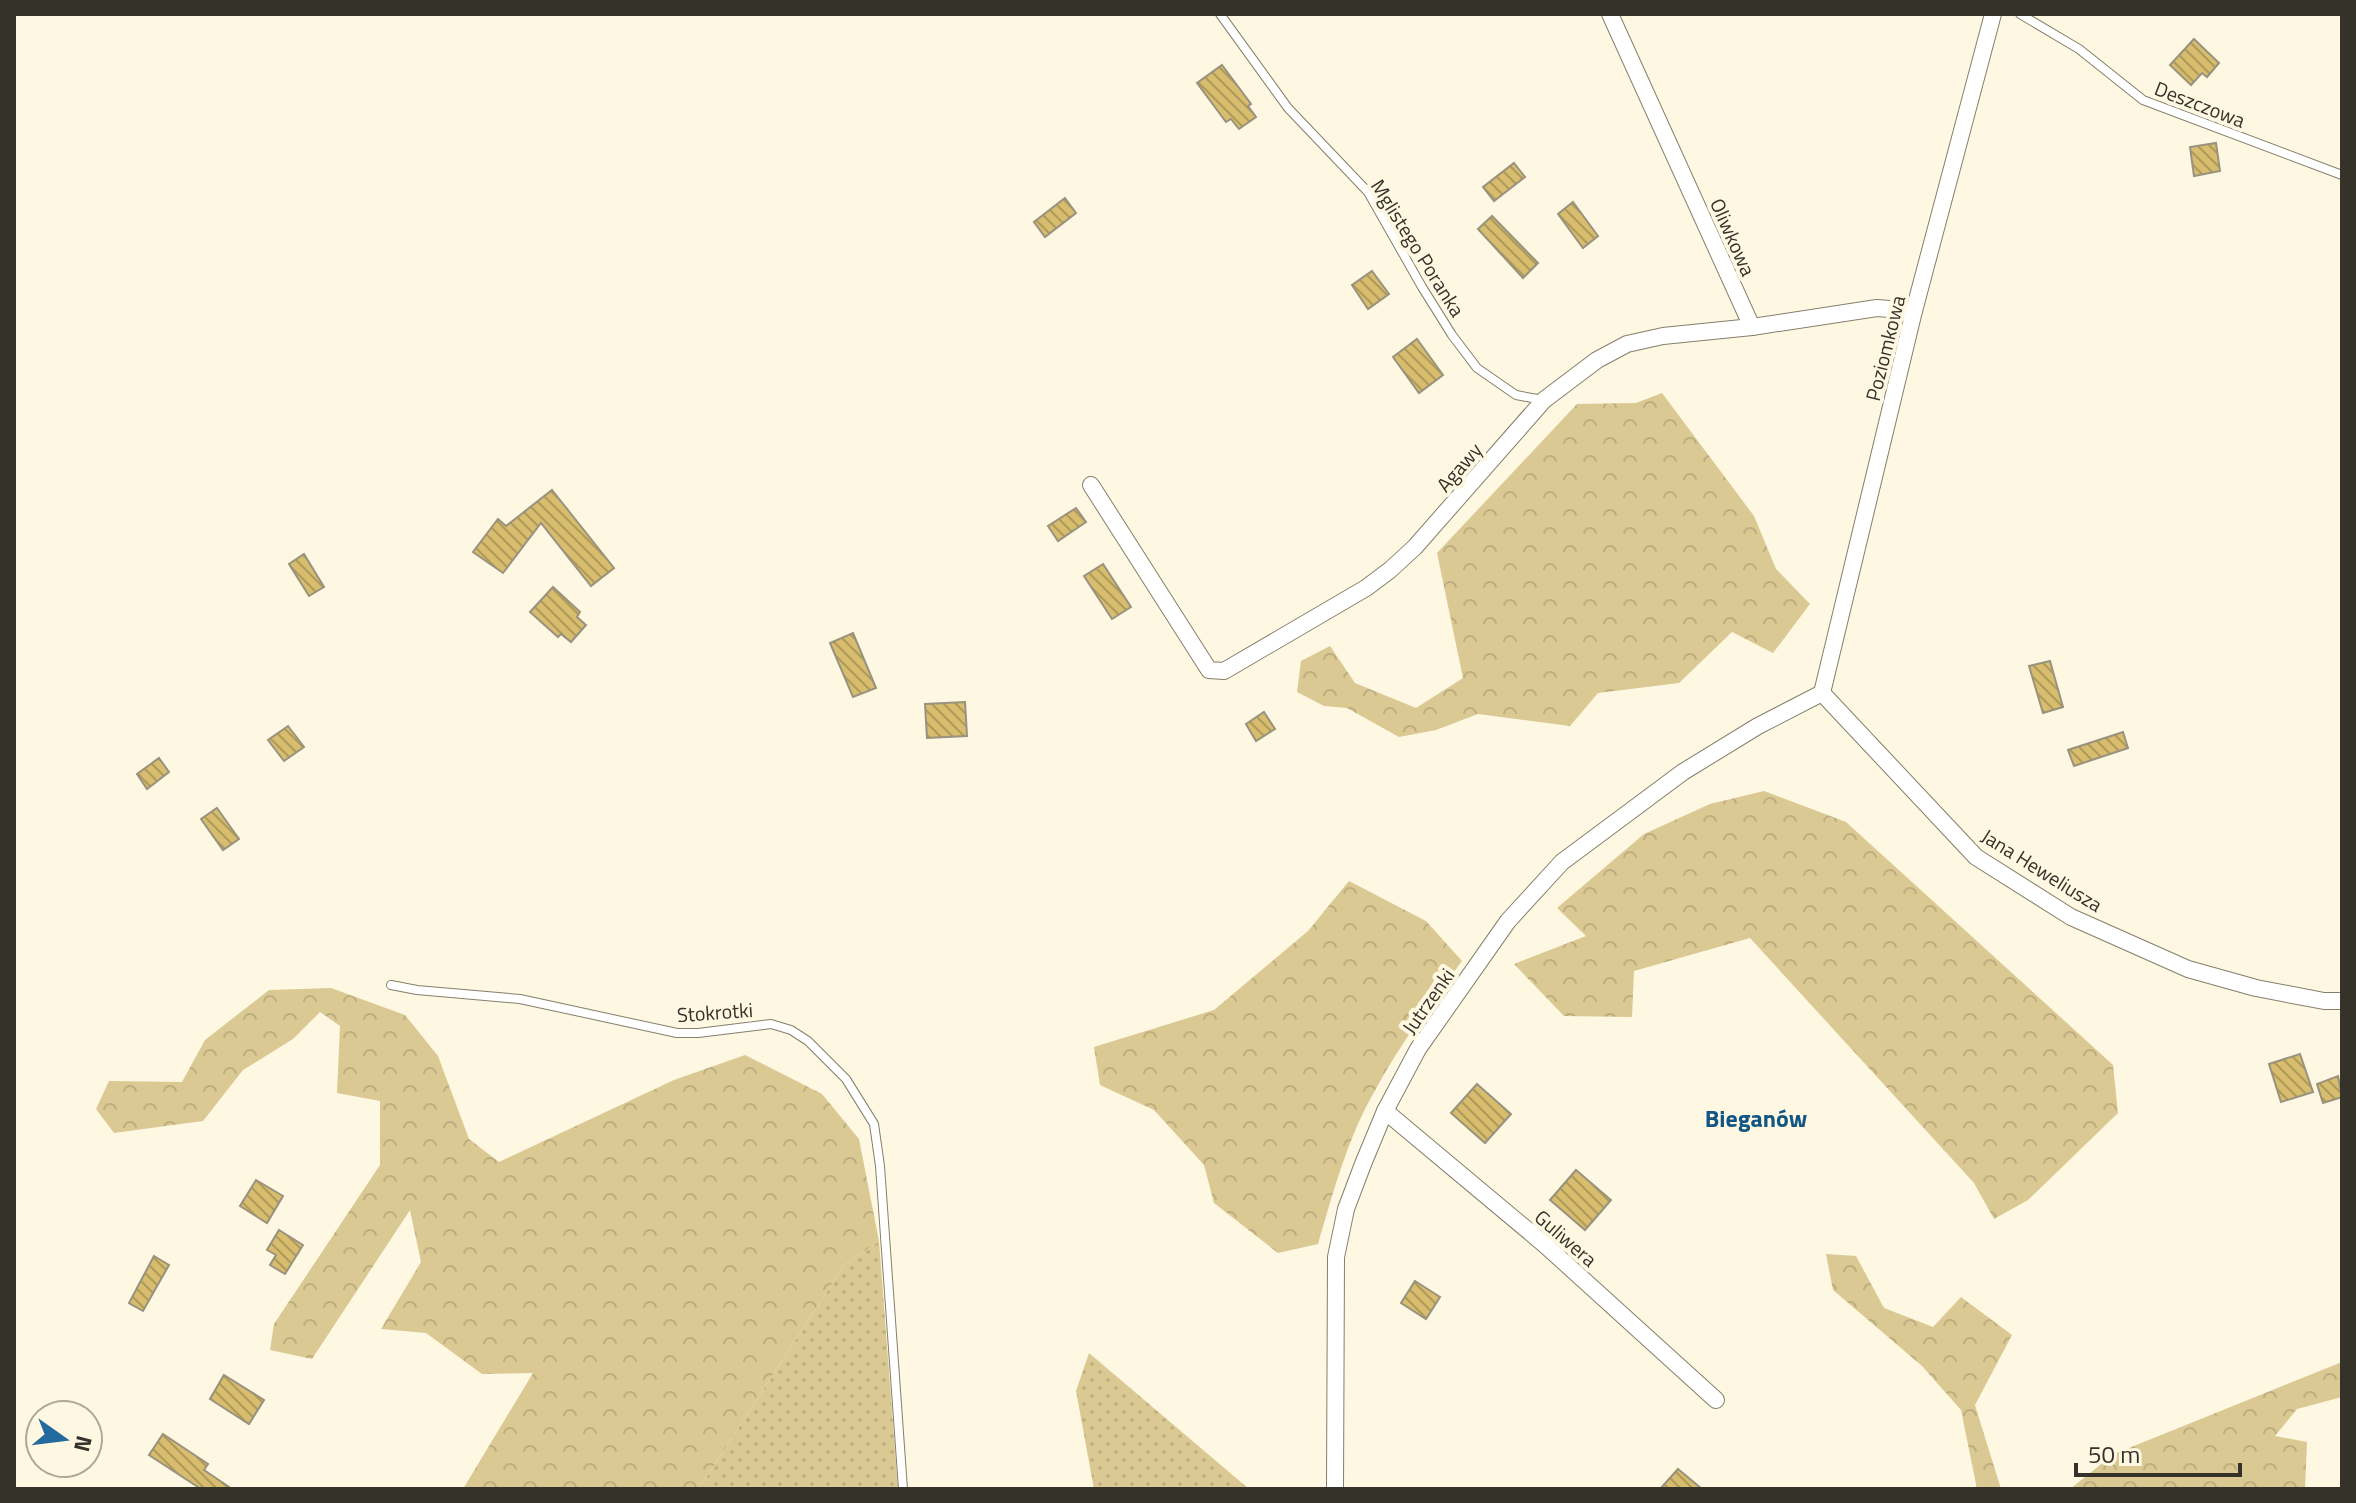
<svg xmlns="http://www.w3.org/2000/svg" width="2356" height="1503" viewBox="0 0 2356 1503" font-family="'Titillium Web',sans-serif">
  <defs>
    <pattern id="grass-dots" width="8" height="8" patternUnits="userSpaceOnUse" patternTransform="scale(2)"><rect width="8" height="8" fill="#dbc993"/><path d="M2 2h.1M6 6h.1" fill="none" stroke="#bdad7f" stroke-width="1.8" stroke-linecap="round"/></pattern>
    <pattern id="forest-crowns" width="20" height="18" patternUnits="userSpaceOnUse" patternTransform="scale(2)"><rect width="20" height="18" fill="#dbc993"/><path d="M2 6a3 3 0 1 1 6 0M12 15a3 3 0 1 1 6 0" fill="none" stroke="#bdad7f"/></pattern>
    <pattern id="building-back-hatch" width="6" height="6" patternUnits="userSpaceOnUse" patternTransform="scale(2)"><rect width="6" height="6" fill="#d7bd6d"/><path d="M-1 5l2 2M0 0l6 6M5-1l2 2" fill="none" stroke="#af9a5a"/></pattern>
  </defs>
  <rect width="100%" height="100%" fill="#fef7e1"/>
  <g fill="url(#grass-dots)">
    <polygon points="879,1241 898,1489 699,1489 844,1265"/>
    <polygon points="1089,1353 1249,1489 1094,1489 1076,1391"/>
  </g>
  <g fill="url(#forest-crowns)">
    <polygon points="1662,393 1754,516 1776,569 1810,604 1773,653 1732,632 1679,683 1598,693 1570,726 1478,714 1436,730 1399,737 1347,708 1324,706 1297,692 1301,661 1330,646 1355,683 1416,708 1463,678 1437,553 1577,404 1636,403"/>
    <polygon points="1764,791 1846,822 2113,1065 2118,1113 2028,1200 1994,1219 1974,1183 1750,938 1634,971 1632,1017 1564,1016 1514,964 1586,936 1557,908 1644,834 1710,804"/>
    <path d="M1349,881L1426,921L1462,961C1430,1004 1398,1047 1373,1094C1347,1140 1333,1193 1318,1244L1278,1253L1214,1203L1204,1165L1154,1110L1100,1085L1094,1047L1214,1010L1308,931Z"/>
    <polygon points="331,988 405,1015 438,1056 469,1139 499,1162 674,1080 745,1055 822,1094 859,1139 879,1241 844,1265 699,1489 463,1489 533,1373 482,1374 426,1333 381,1329 421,1262 410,1210 312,1359 270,1350 274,1324 380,1165 380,1101 337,1093 340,1026 320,1012 293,1039 243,1070 203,1121 114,1133 96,1109 109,1081 182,1082 205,1040 269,990"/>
    <polygon points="1826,1254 1856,1256 1884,1308 1933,1327 1961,1297 2012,1335 1975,1405 2001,1489 1977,1489 1961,1410 1922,1366 1833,1290"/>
    <polygon points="2342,1362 2342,1397 2297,1409 2275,1436 2307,1442 2305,1489 2070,1489 2114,1454"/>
  </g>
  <g fill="url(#building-back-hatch)" stroke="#99927e" stroke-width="2">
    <polygon points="2194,39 2219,63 2207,77 2202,73 2191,85 2170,65"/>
    <polygon points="1222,65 1251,104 1248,106 1256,117 1239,129 1231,119 1226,122 1197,83"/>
    <polygon points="2216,143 2220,171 2194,176 2190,147"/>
    <polygon points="1514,163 1525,177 1494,201 1483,187"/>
    <polygon points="1065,198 1076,213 1045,237 1034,222"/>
    <polygon points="1573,202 1598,236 1583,248 1558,214"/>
    <polygon points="1492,216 1538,263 1523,278 1478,229"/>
    <polygon points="1372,271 1389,294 1368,309 1352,285"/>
    <polygon points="1417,339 1443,375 1419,393 1393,357"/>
    <polygon points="552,490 614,568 591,586 541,523 503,573 473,552 498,519 506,526"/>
    <polygon points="1076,508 1086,522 1058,541 1048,526"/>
    <polygon points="304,554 324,587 309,596 289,564"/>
    <polygon points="1103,564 1131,607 1112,619 1084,576"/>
    <polygon points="553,587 580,612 577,617 586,625 571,642 561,634 558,637 530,612"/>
    <polygon points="853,633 876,688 853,697 830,643"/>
    <polygon points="2050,661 2063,707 2043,713 2029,666"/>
    <polygon points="965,702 967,736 927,738 925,704"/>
    <polygon points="1264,712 1275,729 1256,741 1246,724"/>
    <polygon points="288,726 304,747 284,761 268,740"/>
    <polygon points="2123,732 2128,748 2074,766 2068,750"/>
    <polygon points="159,758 169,772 147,789 137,774"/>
    <polygon points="217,808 239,839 223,850 201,819"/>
    <polygon points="2300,1054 2313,1092 2281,1102 2269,1064"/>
    <polygon points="2338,1076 2342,1097 2323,1103 2317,1084"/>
    <polygon points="1477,1084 1511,1114 1485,1143 1451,1113"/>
    <polygon points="1576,1170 1611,1200 1585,1230 1550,1200"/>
    <polygon points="256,1180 283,1196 267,1223 240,1206"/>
    <polygon points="279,1230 303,1245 285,1274 270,1265 276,1255 267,1250"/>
    <polygon points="154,1256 169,1265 143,1311 129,1303"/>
    <polygon points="1415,1281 1440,1297 1426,1319 1401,1303"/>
    <polygon points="224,1375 264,1400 249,1424 210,1399"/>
    <polygon points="163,1434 208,1464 204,1470 232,1489 201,1489 149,1455"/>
    <polygon points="1678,1469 1702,1489 1660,1489"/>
  </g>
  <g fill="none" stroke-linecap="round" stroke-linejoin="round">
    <g stroke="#857f6b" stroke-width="10">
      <g id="service">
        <polyline points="1220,14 1288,108 1368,192 1422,287 1452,335 1477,368 1516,395 1543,400"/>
        <polyline points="2020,14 2079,49 2143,100 2342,175"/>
        <polyline points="391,985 417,990 520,999 677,1033 698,1033 771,1024 791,1030 808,1041 846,1079 874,1124 880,1166 903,1489"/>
      </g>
    </g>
    <g stroke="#857f6b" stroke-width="18">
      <g id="minor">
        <polyline points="1610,14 1752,327 1877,308 1914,311"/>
        <polyline points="1091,485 1209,670 1224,671 1366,588 1390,570 1415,547 1544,400 1597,360 1627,344 1663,336 1752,327"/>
        <polyline points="1822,693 1914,311 1993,14"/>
        <polyline points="1822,693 1976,857 2071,917 2188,969 2256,988 2324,1001 2342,1001"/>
        <polyline points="1385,1111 1544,1244 1716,1400"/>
        <polyline points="1335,1489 1336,1257 1346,1209 1363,1164 1385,1111 1418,1049 1508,921 1562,862 1683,772 1758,726 1822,693"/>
      </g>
    </g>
    <use href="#service" stroke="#fff" stroke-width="8"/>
    <use href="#minor" stroke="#fff" stroke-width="16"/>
  </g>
  <g text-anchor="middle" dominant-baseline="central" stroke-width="8" stroke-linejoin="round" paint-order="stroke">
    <g font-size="20" fill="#35322a" stroke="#fef7e1">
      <text transform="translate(2200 104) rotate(21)">Deszczowa</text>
      <text transform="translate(1733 237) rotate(66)">Oliwkowa</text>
      <text transform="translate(1418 248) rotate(58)">Mglistego Poranka</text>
      <text transform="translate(1885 348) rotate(-76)">Poziomkowa</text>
      <text transform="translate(1459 467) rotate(-49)">Agawy</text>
      <text transform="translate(2042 870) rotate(32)">Jana Heweliusza</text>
      <text transform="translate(1428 1001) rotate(-55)">Jutrzenki</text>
      <text transform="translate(715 1012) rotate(-4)">Stokrotki</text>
      <text transform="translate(1566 1238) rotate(41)">Guliwera</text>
    </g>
    <g font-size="24" font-weight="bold" fill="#125684" stroke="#fef7e1">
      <text x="1756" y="1118">Bieganów</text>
    </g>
  </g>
  <rect width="2356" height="1503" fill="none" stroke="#35322a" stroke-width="32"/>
  <g transform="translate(64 1439) rotate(104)"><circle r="38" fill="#fef7e1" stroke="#aea898" stroke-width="2"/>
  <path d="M0-6L14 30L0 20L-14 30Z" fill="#236a9e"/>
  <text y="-12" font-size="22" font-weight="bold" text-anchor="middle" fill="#35322a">N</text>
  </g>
  <path d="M2076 1463v12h164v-12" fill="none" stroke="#35322a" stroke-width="4"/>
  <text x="2088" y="1463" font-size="24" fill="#35322a" stroke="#fef7e1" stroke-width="6" paint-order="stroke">50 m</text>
</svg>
